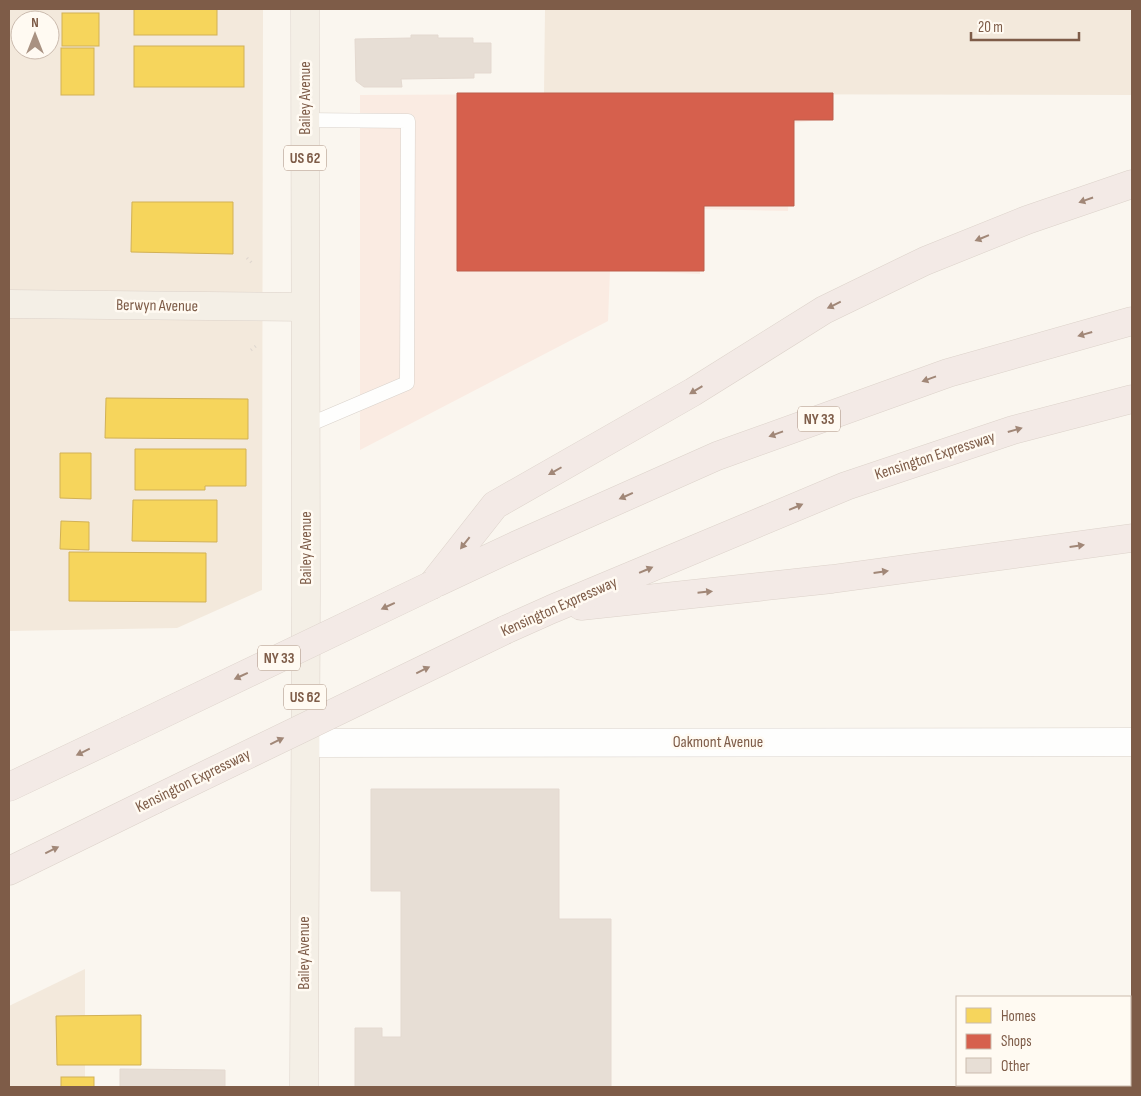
<svg xmlns="http://www.w3.org/2000/svg" width="1141" height="1096" viewBox="0 0 1141 1096" font-family="'Sofia Sans Condensed',sans-serif">
  <rect width="100%" height="100%" fill="#faf6ef"/>
  <g fill="#f3e9dc" fill-rule="evenodd">
    <path d="M9,9H263L262,590L177,628L9,631ZM20,20H50V50H20Z"/>
    <polygon points="545,9 1132,9 1132,95 544,94"/>
    <polygon points="85,969 85,1087 9,1087 9,1006"/>
  </g>
  <polygon fill="#faebe2" points="829,93 830,119 792,123 788,211 701,209 700,274 610,270 608,321 360,450 360,95"/>
  <g fill="#f6d55c" stroke="#d2b156">
    <rect x="134" y="9" width="83" height="26"/>
    <rect x="62" y="13" width="37" height="33"/>
    <rect x="134" y="46" width="110" height="41"/>
    <rect x="61" y="48" width="33" height="47"/>
    <polygon points="132,202 233,202 233,254 131,252"/>
    <polygon points="106,398 248,399 248,439 105,438"/>
    <polygon points="135,449 246,449 246,486 205,486 205,490 135,490"/>
    <polygon points="60,453 91,453 91,499 60,498"/>
    <polygon points="133,500 217,500 217,542 132,541"/>
    <polygon points="61,521 89,522 89,550 60,549"/>
    <polygon points="69,552 206,553 206,602 69,601"/>
    <polygon points="141,1015 141,1065 57,1065 56,1016"/>
    <rect x="61" y="1077" width="33" height="10"/>
  </g>
  <polygon fill="#d6604d" stroke="#bc5f4c" points="457,93 833,93 833,120 794,120 794,206 704,206 704,271 457,271"/>
  <g fill="#e7ded5" stroke="#e4d9d0">
    <polygon points="411,35 438,35 438,38 473,38 473,43 491,43 491,73 474,73 474,78 401,79 402,87 364,87 356,81 355,39 411,38"/>
    <polygon points="371,789 559,789 559,919 611,919 611,1087 355,1087 355,1028 382,1028 382,1037 401,1037 401,891 371,891"/>
    <polygon points="120,1069 225,1070 225,1087 120,1087"/>
  </g>
  <g fill="none" stroke-linecap="round" stroke-linejoin="round">
    <g stroke="#d9d2cb" stroke-width="15">
      <polyline id="lane" points="305,120 408,121 407,383 306,426"/>
    </g>
    <g stroke="#d9d2cb" stroke-width="29">
      <polyline id="street" points="305,743 1132,742"/>
    </g>
    <g stroke="#dcd2ca" stroke-width="29">
      <g id="primary">
        <polyline points="9,304 305,307"/>
        <polyline points="304,1087 306,593 305,9"/>
      </g>
    </g>
    <g stroke="#dcd2ca" stroke-width="29">
      <g id="highway">
        <polyline points="438,582 517,545 717,456 948,373 1132,321"/>
        <polyline points="432,585 495,505 693,392 824,310 925,261 1027,220 1132,184"/>
        <polyline points="581,606 832,579 1132,538"/>
        <polyline points="505,630 552,609 846,486 1013,430 1132,399"/>
        <polyline points="9,787 127,731"/>
        <polyline points="9,871 154,800"/>
      </g>
    </g>
    <g stroke="#ddd5ce" stroke-width="3" stroke-dasharray="1 4" stroke-linecap="butt">
      <polyline points="247,258 254,265"/>
      <polyline points="251,350 256,346"/>
    </g>
    <use href="#lane" stroke="#fefefd" stroke-width="14"/>
    <use href="#street" stroke="#fefefd" stroke-width="28"/>
    <use href="#primary" stroke="#f4efe6" stroke-width="28"/>
    <use href="#highway" stroke="#f3eae6" stroke-width="28"/>
    <g stroke="#dcd2ca" stroke-width="29" stroke-linecap="butt">
      <g id="highway-bridge">
        <polyline points="127,731 432,585"/>
        <polyline points="154,800 505,630"/>
      </g>
    </g>
    <use href="#highway-bridge" stroke="#f3eae6" stroke-width="28"/>
  </g>
  <defs><path id="oneway-solid" d="M-6-.8H1V-3.2L6.5 0L1 3.2V.8H-6Z" transform="scale(1.25)"/></defs>
  <g fill="#a18777">
    <use href="#oneway-solid" transform="translate(1086 200) rotate(161)"/>
    <use href="#oneway-solid" transform="translate(982 238) rotate(158)"/>
    <use href="#oneway-solid" transform="translate(834 305) rotate(154)"/>
    <use href="#oneway-solid" transform="translate(1085 334) rotate(164)"/>
    <use href="#oneway-solid" transform="translate(929 379) rotate(160)"/>
    <use href="#oneway-solid" transform="translate(696 390) rotate(149)"/>
    <use href="#oneway-solid" transform="translate(1015 430) rotate(-16)"/>
    <use href="#oneway-solid" transform="translate(776 434) rotate(160)"/>
    <use href="#oneway-solid" transform="translate(555 471) rotate(150)"/>
    <use href="#oneway-solid" transform="translate(626 496) rotate(156)"/>
    <use href="#oneway-solid" transform="translate(796 507) rotate(-23)"/>
    <use href="#oneway-solid" transform="translate(465 543) rotate(128)"/>
    <use href="#oneway-solid" transform="translate(1077 546) rotate(-8)"/>
    <use href="#oneway-solid" transform="translate(646 570) rotate(-23)"/>
    <use href="#oneway-solid" transform="translate(881 572) rotate(-8)"/>
    <use href="#oneway-solid" transform="translate(705 592) rotate(-6)"/>
    <use href="#oneway-solid" transform="translate(388 606) rotate(155)"/>
    <use href="#oneway-solid" transform="translate(423 670) rotate(-26)"/>
    <use href="#oneway-solid" transform="translate(241 676) rotate(155)"/>
    <use href="#oneway-solid" transform="translate(277 741) rotate(-26)"/>
    <use href="#oneway-solid" transform="translate(83 752) rotate(154)"/>
    <use href="#oneway-solid" transform="translate(52 850) rotate(-26)"/>
  </g>
  <g text-anchor="middle" dominant-baseline="central" stroke-width="5" stroke-linejoin="round" paint-order="stroke">
    <g fill="#fffaf2" stroke="#a58b7b" stroke-width="1">
      <rect x="284" y="145.5" width="42" height="25" rx="4"/>
      <rect x="798" y="406.5" width="42" height="25" rx="4"/>
      <rect x="258" y="645.5" width="42" height="25" rx="4"/>
      <rect x="284" y="684.5" width="42" height="25" rx="4"/>
    </g>
    <g font-size="15" font-weight="bold" fill="#7e5c48">
      <text x="305" y="158">US 62</text>
      <text x="819" y="419">NY 33</text>
      <text x="279" y="658">NY 33</text>
      <text x="305" y="697">US 62</text>
    </g>
    <g font-size="16" fill="#7e5c48" stroke="#fffaf2">
      <text transform="translate(305 98) rotate(-90)">Bailey Avenue</text>
      <text transform="translate(157 306) rotate(1)">Berwyn Avenue</text>
      <text transform="translate(935 456) rotate(-18)">Kensington Expressway</text>
      <text transform="translate(306 548) rotate(-90)">Bailey Avenue</text>
      <text transform="translate(559 607) rotate(-24)">Kensington Expressway</text>
      <text x="718" y="742">Oakmont Avenue</text>
      <text transform="translate(193 781) rotate(-26)">Kensington Expressway</text>
      <text transform="translate(304 953) rotate(-90)">Bailey Avenue</text>
    </g>
  </g>
  <rect width="1141" height="1096" fill="none" stroke="#7e5c48" stroke-width="20"/>
  <rect x="956" y="996" width="175" height="90" fill="#fffaf2" stroke="#cbbbae"/>
  <rect x="966" y="1008" width="25" height="15" fill="#f6d55c" stroke="#cbbbae"/>
  <text x="1001" y="1021" font-size="15" fill="#7e5c48">Homes</text>
  <rect x="966" y="1034" width="25" height="15" fill="#d6604d" stroke="#cbbbae"/>
  <text x="1001" y="1046" font-size="15" fill="#7e5c48">Shops</text>
  <rect x="966" y="1058" width="25" height="15" fill="#e7ded5" stroke="#cbbbae"/>
  <text x="1001" y="1071" font-size="15" fill="#7e5c48">Other</text>
  <g transform="translate(35 35)"><circle r="24" fill="#fffaf2" stroke="#cbbbae"/>
  <path d="M0-4L9 19L0 12L-9 19Z" fill="#a99282"/>
  <text y="-8" font-size="14" font-weight="bold" text-anchor="middle" fill="#7e5c48">N</text>
  </g>
  <path d="M971 32v8h108v-8" fill="none" stroke="#7e5c48" stroke-width="2.5"/>
  <text x="978" y="32" font-size="15" fill="#7e5c48" stroke="#fffaf2" stroke-width="4" paint-order="stroke">20 m</text>
</svg>
